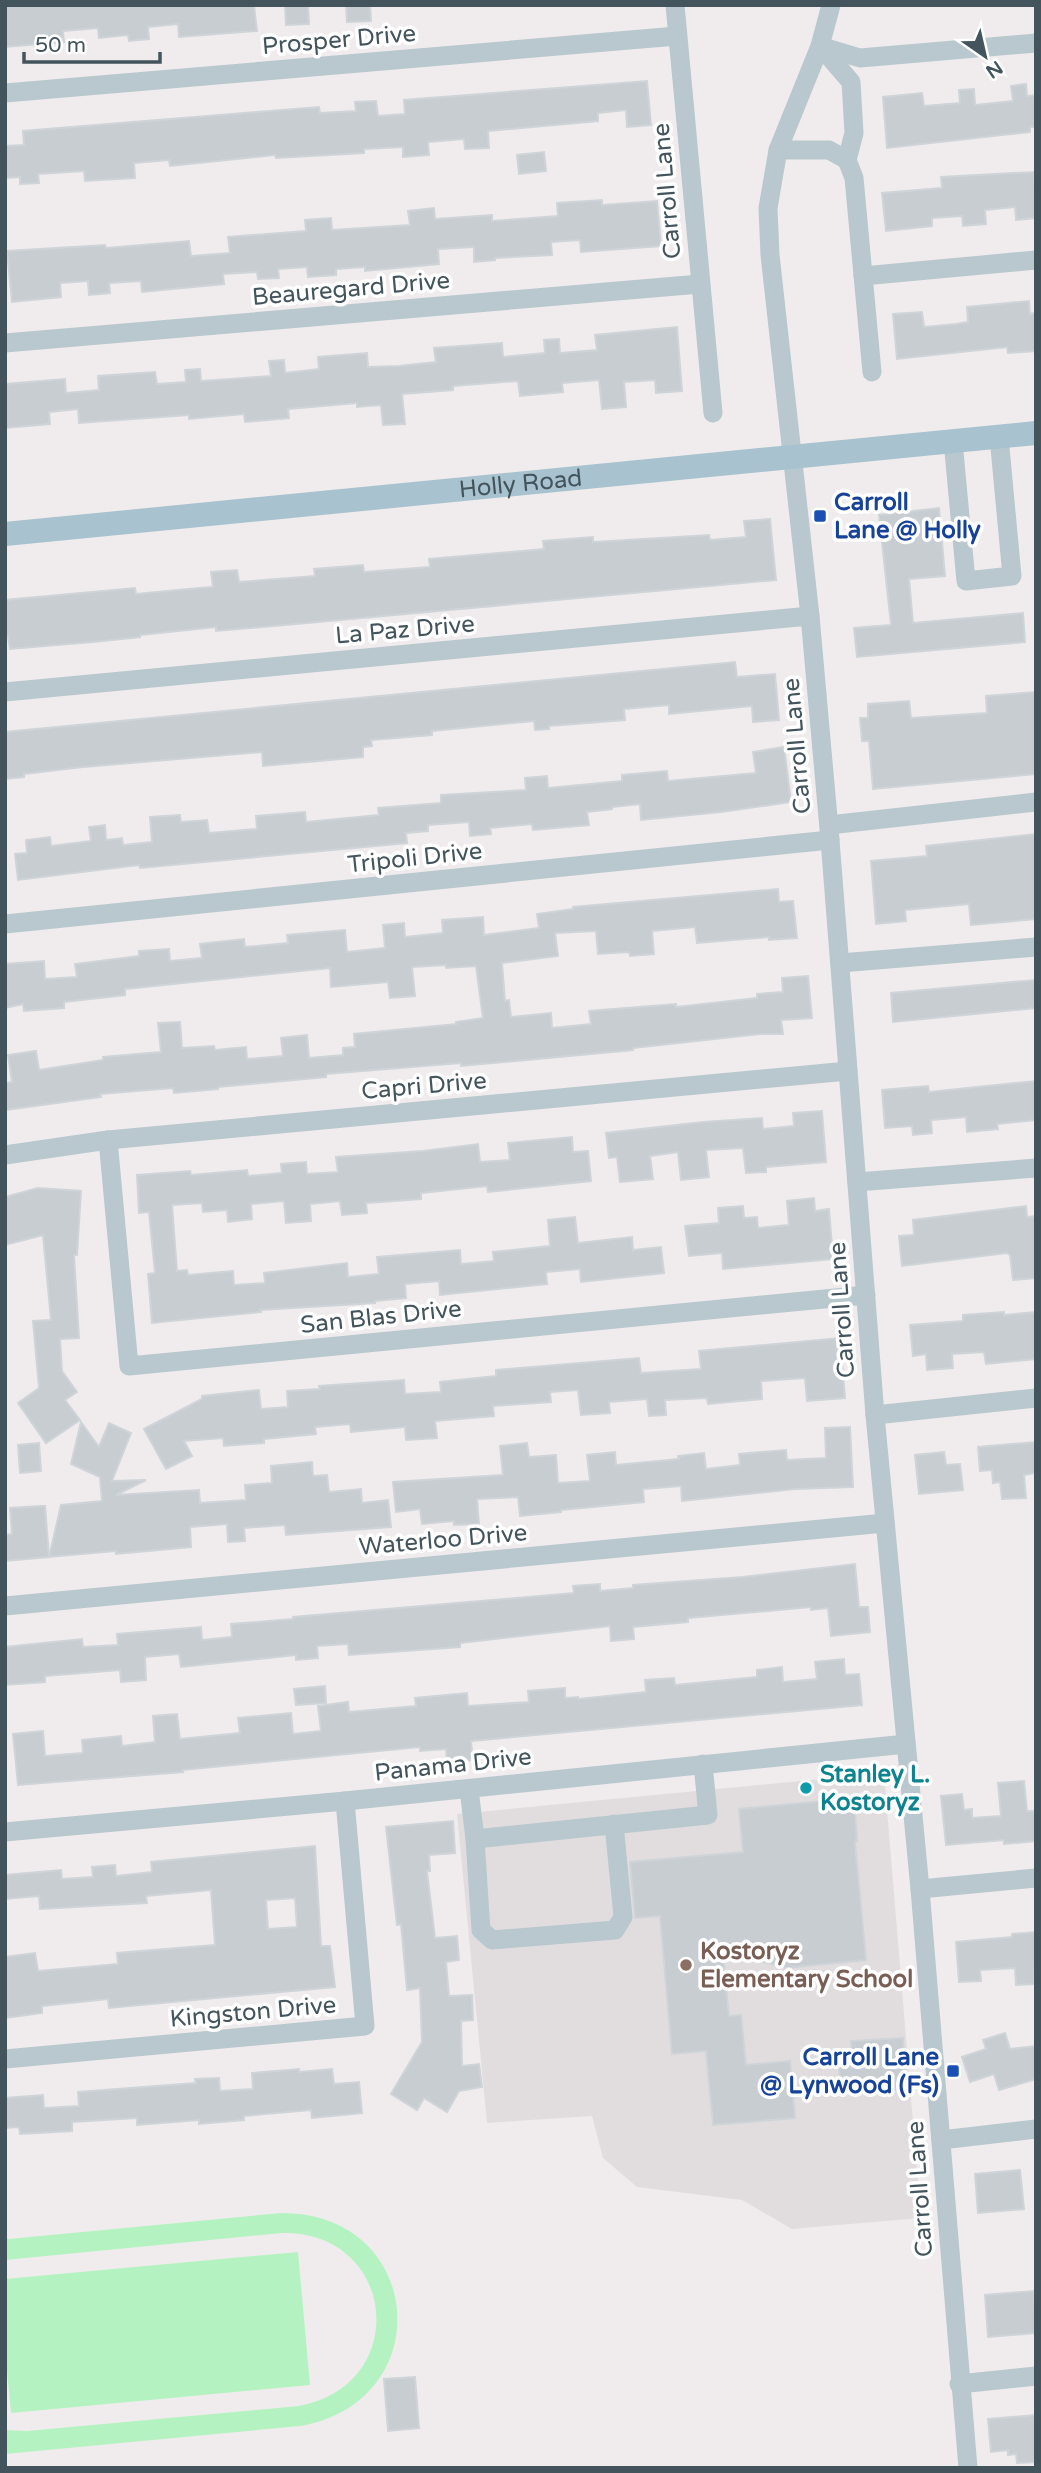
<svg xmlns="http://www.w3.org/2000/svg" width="1041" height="2473" viewBox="0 0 1041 2473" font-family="'Varela Round',sans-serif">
  <rect width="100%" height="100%" fill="#f0eced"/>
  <polygon fill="#e1dddf" points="884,1773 921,2218 792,2229 742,2200 637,2187 603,2158 592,2116 487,2123 457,1814"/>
  <g fill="#b4f3c1">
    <path d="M281,2213C425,2212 440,2402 300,2426L5,2454V2430L27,2431L299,2406C412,2385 397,2231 282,2233L5,2260V2239H9Z"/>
    <polygon points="298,2252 310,2385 11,2413 5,2351 5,2279"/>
  </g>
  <g fill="#c8cdd2" stroke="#cfd4d9" stroke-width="2" fill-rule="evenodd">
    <polygon points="5,5 254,5 257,31 179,37 178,24 148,27 149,39 129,41 128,35 99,38 98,28 63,31 64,42 5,47"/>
    <polygon points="285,5 308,5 309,24 286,25"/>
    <polygon points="346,5 370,5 371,21 347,22"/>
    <polygon points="647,81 651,125 627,127 626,110 598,113 598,121 488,131 489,148 465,149 464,139 428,142 429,155 403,157 403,147 364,149 364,153 276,158 275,155 170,166 169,160 134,163 135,178 85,181 84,171 38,174 39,183 20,184 20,177 5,178 5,146 24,145 23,131 319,107 320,113 356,111 355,102 376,101 378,116 405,114 404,100"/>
    <polygon points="1026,84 1027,96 1036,95 1036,127 1030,127 1030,132 887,148 883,97 922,93 924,106 960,103 959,90 974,89 975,105 1013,101 1011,86"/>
    <polygon points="544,152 546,171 519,174 517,155"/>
    <polygon points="1034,172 1036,218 1016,220 1015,207 985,210 986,224 963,226 962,216 932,218 932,226 886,231 882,193 942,188 941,177"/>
    <polygon points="602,200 602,205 657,201 661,246 581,252 580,240 551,242 552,255 495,258 495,260 474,262 474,247 438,249 439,264 365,271 365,267 336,269 336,275 308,277 307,267 278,269 279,278 258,279 257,272 223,274 224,284 142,292 141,281 109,283 110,293 89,295 88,281 60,283 61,297 12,302 7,251 105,245 106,248 189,241 191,256 230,253 228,237 306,231 305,220 331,218 332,230 410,225 408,211 434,208 435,219 492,215 492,221 558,216 557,203"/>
    <polygon points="1029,301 1030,314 1036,313 1036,351 1008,353 1007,347 897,359 893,314 922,312 924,327 956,324 968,322 967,307"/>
    <polygon points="677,327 682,391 656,393 655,380 624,382 626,407 602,409 599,380 562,383 563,392 520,396 518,381 453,386 453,390 402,394 405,424 383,425 381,405 357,407 357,403 288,409 289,418 245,422 244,414 189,419 189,415 79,423 78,409 49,412 50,424 5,428 5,384 65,379 66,393 99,390 98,376 155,372 157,384 186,382 185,370 200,369 201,381 231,379 271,376 269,361 284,360 285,373 319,369 318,357 367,353 368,367 399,366 436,362 434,348 502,343 503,357 545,353 544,340 559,339 560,353 597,350 595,335"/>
    <polygon points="939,508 945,576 909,579 913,623 1023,613 1025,642 857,657 854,628 891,625 879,515"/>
    <polygon points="770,519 776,580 274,626 216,631 216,627 140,635 140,637 93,642 10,649 8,636 5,636 5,600 135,588 136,594 199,588 213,587 211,572 237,570 239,582 315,576 314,569 363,565 364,572 430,567 429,559 544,549 543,541 593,537 593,542 709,535 710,540 746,537 744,521"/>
    <polygon points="735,662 737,677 775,674 779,720 753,722 752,706 669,714 669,705 624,709 625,720 549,726 549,729 535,730 534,721 432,731 432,735 371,740 372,746 363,747 363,757 263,766 262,752 83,767 24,774 24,777 5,779 5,732"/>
    <polygon points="1036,692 1036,774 873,789 869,741 862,741 860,718 868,718 868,704 909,701 911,718 987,713 986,696"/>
    <polygon points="784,747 791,802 721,812 641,820 640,804 612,807 612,809 587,812 589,825 533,830 532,824 490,828 491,834 470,836 469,822 428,825 428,831 406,833 407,843 140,868 139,865 18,880 15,854 27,853 26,840 50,837 51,846 91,841 89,827 105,825 106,840 122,838 123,845 152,842 150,817 180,815 181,822 207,820 209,833 257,829 256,816 305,812 306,822 379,815 378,808 441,803 441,795 526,790 525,778 547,776 548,788 622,781 622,775 667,771 668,781 756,773 753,752"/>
    <polygon points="1036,834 1036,919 971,925 969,904 905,910 906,921 876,924 871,861 927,856 926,846"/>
    <polygon points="778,889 779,902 793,901 797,938 769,940 769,937 697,943 695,927 652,931 654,954 630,956 629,952 598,954 596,931 555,933 558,956 502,963 505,1001 509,1000 511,1017 551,1013 552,1028 591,1024 589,1011 676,1004 676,1007 757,998 757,994 783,992 782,978 808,976 812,1018 781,1020 783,1034 760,1034 633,1048 633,1050 461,1066 461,1063 326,1074 326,1077 218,1087 218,1089 174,1093 173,1088 100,1094 101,1097 5,1110 5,1083 12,1082 8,1055 36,1051 39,1070 103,1060 103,1057 161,1052 158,1023 180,1022 182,1048 214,1046 215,1050 246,1047 247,1059 283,1056 281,1038 307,1035 309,1058 343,1055 343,1048 355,1047 354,1034 457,1024 456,1022 483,1018 476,966 446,968 446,965 412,967 415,996 390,998 388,982 331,987 330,968 125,989 125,995 64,1002 64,1008 24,1011 23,1004 5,1008 5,964 44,961 45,979 77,977 75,964 139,956 139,951 169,949 170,961 202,958 200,944 244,939 245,947 288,943 287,935 345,930 347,952 385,948 383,925 404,923 405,937 443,933 442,920 483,917 484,935 539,928 537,914 573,909 573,907"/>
    <polygon points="1036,980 1036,1008 893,1022 891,993"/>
    <polygon points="1036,1081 1036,1120 997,1124 998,1129 967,1132 966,1117 931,1120 932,1133 913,1135 912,1126 885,1128 882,1090 928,1086 929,1092"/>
    <polygon points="822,1111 826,1162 766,1167 766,1172 746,1173 743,1148 706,1150 709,1177 681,1180 678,1152 650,1156 653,1179 620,1182 617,1157 609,1158 606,1133 703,1122 762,1118 763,1129 794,1126 793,1113"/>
    <polygon points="572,1137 573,1152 588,1151 591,1181 488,1192 487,1186 421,1193 421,1199 366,1203 367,1213 342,1215 340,1201 310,1204 311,1221 286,1223 284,1201 251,1204 252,1219 228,1222 227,1210 203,1212 202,1203 172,1205 177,1271 187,1270 188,1275 233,1271 234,1285 265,1283 264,1273 347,1263 348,1277 379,1274 377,1257 460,1250 461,1264 494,1261 493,1252 550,1246 548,1220 575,1217 578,1243 632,1237 633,1250 661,1247 664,1273 581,1282 580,1269 546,1272 547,1284 440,1295 439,1281 405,1284 406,1298 375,1301 375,1303 260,1310 261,1312 152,1323 148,1274 155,1273 149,1212 139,1213 137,1175 190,1171 191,1175 247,1170 248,1176 282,1173 281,1164 306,1162 307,1174 338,1172 336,1157 423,1151 478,1144 480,1162 510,1160 508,1143"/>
    <polygon points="38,1188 81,1191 77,1255 74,1255 79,1338 60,1339 62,1371 77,1392 65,1400 80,1420 46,1443 18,1403 39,1388 33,1321 51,1320 43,1235 5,1245 5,1197"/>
    <polygon points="814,1198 815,1211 829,1209 833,1259 723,1269 722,1253 689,1256 685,1226 719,1223 718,1208 743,1206 744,1218 757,1217 758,1228 789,1225 787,1201"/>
    <polygon points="1026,1206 1027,1217 1036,1216 1036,1278 1013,1280 1010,1255 1007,1253 902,1266 899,1236 914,1235 913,1220"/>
    <polygon points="1004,1312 1004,1315 1036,1312 1036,1359 986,1364 984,1352 952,1354 953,1368 927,1370 926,1354 913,1356 910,1325 963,1321 963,1315"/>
    <polygon points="840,1338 845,1398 807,1401 805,1378 761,1381 762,1399 708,1404 707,1398 665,1400 666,1415 649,1416 647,1399 609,1402 610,1413 581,1415 578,1390 550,1392 551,1402 493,1406 494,1416 435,1421 437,1438 406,1440 405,1427 351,1432 350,1424 315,1427 316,1434 264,1439 264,1443 224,1446 223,1438 184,1441 192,1456 166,1469 144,1429 202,1399 202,1396 259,1390 261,1409 288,1407 287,1391 320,1389 319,1386 404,1380 405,1394 441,1392 440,1382 496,1376 496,1370 639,1358 641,1373 701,1369 699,1351"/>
    <polygon points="81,1422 99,1447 109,1423 131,1433 112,1481 146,1480 116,1495 199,1490 200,1503 246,1500 245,1485 272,1483 271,1466 312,1462 313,1476 327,1475 329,1492 361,1489 362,1503 388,1500 391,1527 286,1535 285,1525 244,1528 245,1541 228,1542 227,1524 190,1527 191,1547 116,1554 116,1551 49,1557 61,1505 102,1501 100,1477 71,1464"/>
    <polygon points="850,1427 853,1487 795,1489 682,1501 681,1486 643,1489 644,1502 561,1510 561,1512 520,1516 518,1497 477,1499 479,1524 454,1525 454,1521 422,1524 420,1509 396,1512 393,1482 503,1475 500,1446 527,1443 529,1457 556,1455 558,1483 590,1481 587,1455 615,1452 616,1465 679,1459 678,1456 704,1453 706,1469 740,1465 739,1454 786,1450 787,1460 826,1458 825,1428"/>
    <polygon points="1036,1442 1036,1473 1024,1475 1026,1498 1002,1499 1000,1482 993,1483 992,1470 980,1471 978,1447"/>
    <polygon points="39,1443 41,1471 20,1473 18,1445"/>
    <polygon points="944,1452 946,1465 960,1464 963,1490 919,1494 915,1455"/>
    <polygon points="41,1506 45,1506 49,1557 5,1561 5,1535 12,1534 10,1508"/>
    <polygon points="855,1564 859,1607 868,1607 870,1632 831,1636 828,1608 811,1610 811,1607 688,1618 688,1622 633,1627 634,1639 611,1641 610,1626 460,1643 460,1647 349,1655 348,1644 317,1646 318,1658 296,1660 296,1655 181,1667 179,1654 145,1657 146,1680 121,1682 120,1670 45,1676 45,1682 5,1685 5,1647 82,1639 83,1647 118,1645 117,1634 201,1627 202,1640 232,1637 231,1624 293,1619 293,1617 574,1593 573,1586 600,1584 600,1591 633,1588 633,1585 743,1577"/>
    <polygon points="844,1659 845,1675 859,1674 862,1705 471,1741 473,1760 447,1762 446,1749 420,1751 420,1747 182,1770 183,1772 18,1785 13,1734 43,1731 45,1756 83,1753 82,1740 121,1736 122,1746 155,1742 153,1716 177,1714 180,1739 240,1733 238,1718 291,1713 293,1734 321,1731 318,1706 348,1702 349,1712 416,1706 415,1698 467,1693 468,1706 529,1702 528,1691 565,1688 565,1698 578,1697 578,1699 646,1692 645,1680 674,1678 675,1685 757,1677 757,1670 782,1667 783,1682 817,1679 815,1662"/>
    <polygon points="325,1686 326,1703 296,1705 294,1689"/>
    <polygon points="1024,1781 1027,1811 1036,1811 1036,1841 1004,1844 1004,1840 946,1845 941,1796 962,1794 964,1810 972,1809 972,1818 1001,1816 998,1783"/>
    <polygon points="854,1798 857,1841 855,1842 866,1960 786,1968 753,1959 752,1952 723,1954 729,2016 741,2015 746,2065 790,2061 795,2118 713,2125 706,2051 672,2054 660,1916 635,1918 630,1862 743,1852 739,1809"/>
    <polygon points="453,1821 455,1853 429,1855 430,1871 427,1871 435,1938 457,1936 459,1960 446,1962 449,1996 472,1995 473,2020 461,2021 462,2066 479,2064 482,2087 459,2091 447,2112 424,2098 417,2110 391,2094 422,2042 420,1988 407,1990 401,1924 397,1925 386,1827"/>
    <path d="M315,1846L321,1946H330L335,1987L109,2008L108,1999L42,2006V2013L5,2018V1957L35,1953L38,1971L118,1964L117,1953L215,1945L211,1890L146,1896L147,1903L40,1909L39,1896L5,1899V1875L61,1870L62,1879L93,1877L92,1867L115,1865L116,1876L152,1872L151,1862ZM295,1898L297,1927L268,1929L266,1900Z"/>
    <polygon points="1036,1932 1034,1984 1016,1985 1015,1968 980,1970 981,1981 959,1982 956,1942 1012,1937 1012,1934"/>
    <polygon points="1005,2033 1010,2049 1036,2046 1036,2079 999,2090 994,2074 970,2082 962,2057 986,2049 983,2040"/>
    <polygon points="903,2038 906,2089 854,2093 853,2080 840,2081 838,2055 852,2054 851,2041"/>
    <polygon points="299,2069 299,2072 332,2069 334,2084 359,2082 362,2113 312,2118 311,2110 244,2116 244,2120 199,2124 199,2120 137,2125 137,2118 72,2122 72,2131 20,2134 19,2127 5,2128 5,2098 43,2095 44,2108 79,2106 78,2092 196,2083 195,2079 219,2078 220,2091 253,2089 252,2073"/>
    <polygon points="1020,2170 1024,2209 978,2213 975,2174"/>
    <polygon points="1034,2291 1036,2333 988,2337 985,2295"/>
    <polygon points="415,2377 419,2428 388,2431 384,2379"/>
    <polygon points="1036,2415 1036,2462 1017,2463 1016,2454 1008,2455 1008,2450 991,2452 988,2419"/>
  </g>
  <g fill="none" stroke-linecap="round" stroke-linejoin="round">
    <g stroke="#b9c8ce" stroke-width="19">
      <polyline points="675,5 713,413"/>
      <polyline points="831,5 820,46 778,150 768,208 770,255 810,616 830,840 875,1415 920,1889 968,2468"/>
      <polyline points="820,46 860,58 1036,43"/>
      <polyline points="821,47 851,82 854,133 847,160"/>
      <polyline points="5,93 677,36"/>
      <polyline points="778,150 829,150 847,160 854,178 872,372"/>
      <polyline points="863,276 1036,260"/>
      <polyline points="5,343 700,284"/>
      <polyline points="953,441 966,581 1012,576 999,437"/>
      <polyline points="5,692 810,616"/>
      <polyline points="829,825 1036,802"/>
      <polyline points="5,924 830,840"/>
      <polyline points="840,963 1036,947"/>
      <polyline points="108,1140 129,1366 866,1295"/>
      <polyline points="5,1155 108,1140 848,1071"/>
      <polyline points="857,1182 1036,1168"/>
      <polyline points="875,1415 1036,1398"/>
      <polyline points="5,1606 885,1523"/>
      <polyline points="469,1789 475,1839 708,1815 703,1764"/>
      <polyline points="5,1832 345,1801 906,1744"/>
      <polyline points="475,1839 481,1930 492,1940 615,1930 623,1917 614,1824"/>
      <polyline points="920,1889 1036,1878"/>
      <polyline points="5,2059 365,2026 345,1801"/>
      <polyline points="941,2140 1036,2129"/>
      <polyline points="959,2384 1036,2376"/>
    </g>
    <path stroke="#a8c3cf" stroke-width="24" id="s1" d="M5,534L1036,433"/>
  </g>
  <g fill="#1a4fb4" stroke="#fff" stroke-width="2.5">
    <rect x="813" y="509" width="14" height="14" rx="3.5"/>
    <rect x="946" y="2064" width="14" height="14" rx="3.5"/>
  </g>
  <circle fill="#0f9aa8" stroke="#fff" stroke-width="2.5" cx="806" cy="1788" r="7"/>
  <circle fill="#8d6e63" stroke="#fff" stroke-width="2.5" cx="686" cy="1965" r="7"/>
  <g text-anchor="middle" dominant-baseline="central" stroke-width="7" stroke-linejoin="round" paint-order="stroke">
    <g font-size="24" fill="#43545c" stroke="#fff">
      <text transform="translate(339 40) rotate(-5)">Prosper Drive</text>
      <text transform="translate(667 191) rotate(-95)">Carroll Lane</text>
      <text transform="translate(351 289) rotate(-5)">Beauregard Drive</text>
      <text stroke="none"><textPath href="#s1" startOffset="518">Holly Road</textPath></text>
      <text transform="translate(405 630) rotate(-5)">La Paz Drive</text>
      <text transform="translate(797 746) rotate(-95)">Carroll Lane</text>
      <text transform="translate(415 858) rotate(-6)">Tripoli Drive</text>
      <text transform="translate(424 1086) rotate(-5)">Capri Drive</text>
      <text transform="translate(842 1310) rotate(-94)">Carroll Lane</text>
      <text transform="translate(381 1317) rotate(-6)">San Blas Drive</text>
      <text transform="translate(443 1540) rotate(-5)">Waterloo Drive</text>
      <text transform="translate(453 1765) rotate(-6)">Panama Drive</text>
      <text transform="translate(253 2012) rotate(-5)">Kingston Drive</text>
      <text transform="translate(920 2189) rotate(-94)">Carroll Lane</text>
    </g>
    <g font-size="24" font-weight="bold" fill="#164399" stroke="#fff" text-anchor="start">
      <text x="834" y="502">Carroll<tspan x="834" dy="28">Lane @ Holly</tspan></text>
      <text x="939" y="2057" text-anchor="end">Carroll Lane<tspan x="939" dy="28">@ Lynwood (Fs)</tspan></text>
    </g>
    <g font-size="24" font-weight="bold" fill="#0d838f" stroke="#fff" text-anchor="start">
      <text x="820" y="1774">Stanley L.<tspan x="820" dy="28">Kostoryz</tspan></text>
    </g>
    <g font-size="24" font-weight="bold" fill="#785e54" stroke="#fff" text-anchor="start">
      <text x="700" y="1951">Kostoryz<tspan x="700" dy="28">Elementary School</tspan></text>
    </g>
  </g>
  <rect width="1041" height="2473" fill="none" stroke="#43545c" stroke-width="14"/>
  <g transform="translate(985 56) rotate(146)" stroke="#ffffff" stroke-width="5" paint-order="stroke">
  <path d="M0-5L12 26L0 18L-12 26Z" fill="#43545c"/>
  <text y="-10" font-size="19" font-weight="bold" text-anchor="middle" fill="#43545c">N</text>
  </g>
  <path d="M24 52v10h136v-10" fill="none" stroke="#43545c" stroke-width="3.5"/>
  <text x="35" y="52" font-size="21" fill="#43545c" stroke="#ffffff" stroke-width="5" paint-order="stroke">50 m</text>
</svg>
